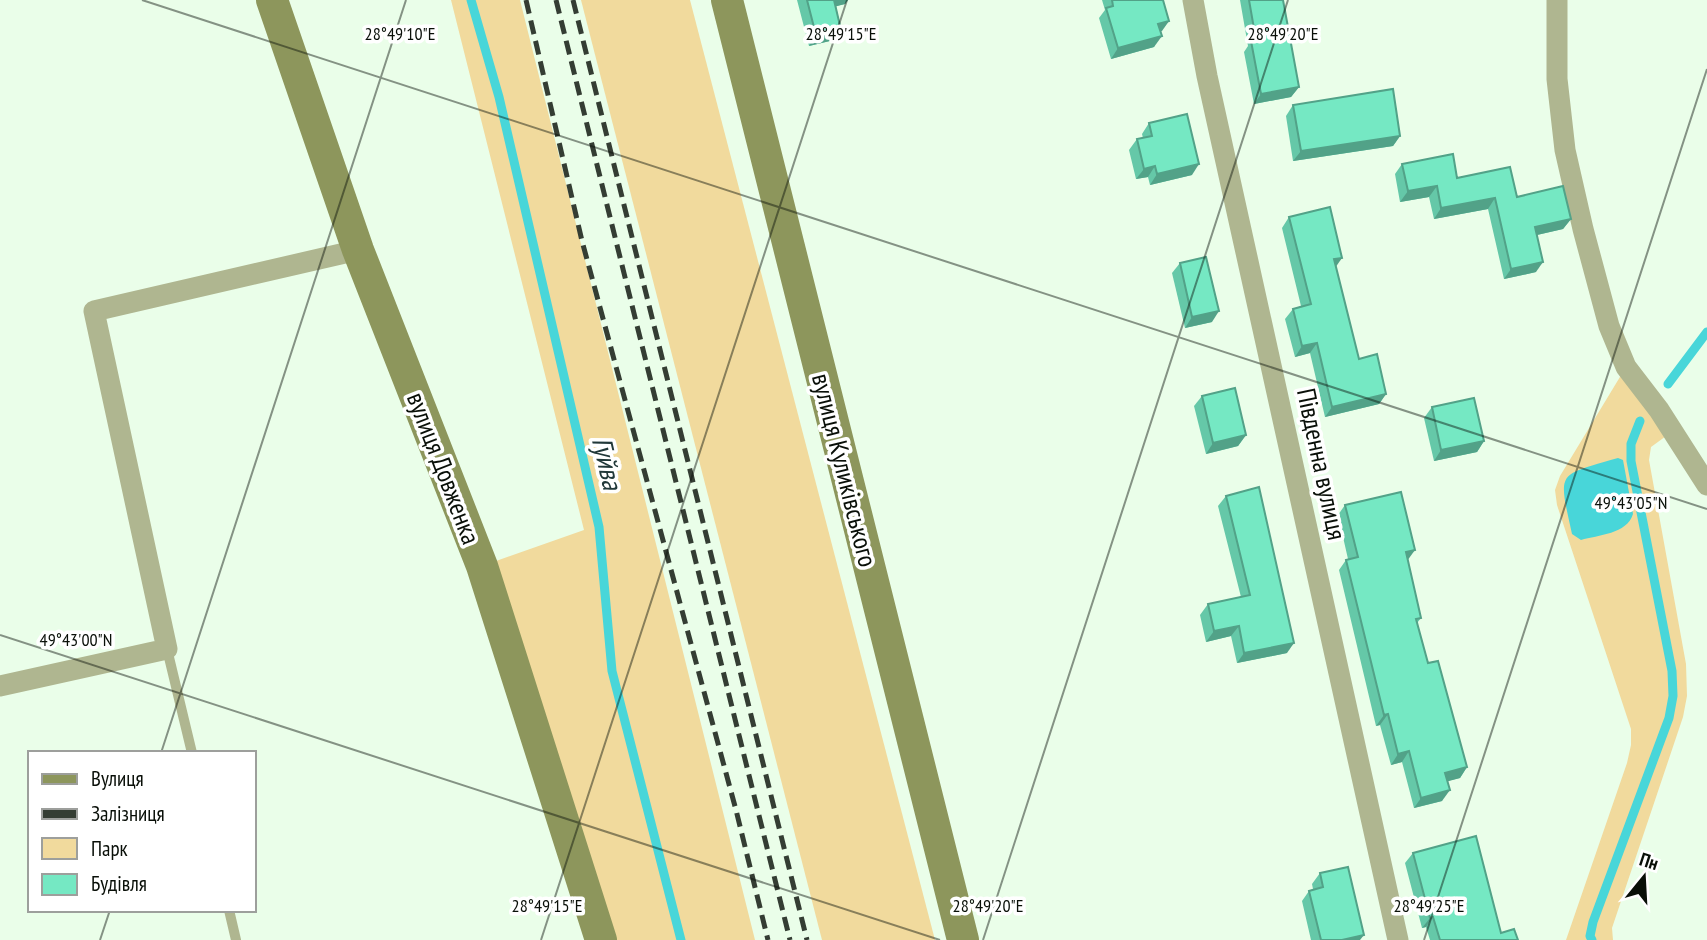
<svg xmlns="http://www.w3.org/2000/svg" width="1707" height="940" viewBox="0 0 1707 940" font-family="'PT Sans Narrow',sans-serif">
  <rect width="100%" height="100%" fill="#eafee9"/>
  <g fill="#f1da9d">
    <polygon points="451,0 520,0 755,940 601,940 482,566 584,530"/>
    <polygon points="581,0 690,0 935,940 822,940"/>
    <polygon points="1626,367 1673,431 1651,447 1649,460 1686,664 1687,696 1683,717 1612,928 1613,940 1566,940 1627,763 1631,745 1631,729 1557,505 1555,490 1560,476"/>
  </g>
  <path fill="#48d6d9" d="M1618,458L1623,460L1633,514C1627,534 1598,535 1581,540L1572,534C1558,470 1556,476 1618,458Z"/>
  <g fill="none" stroke-linecap="round" stroke-linejoin="round">
    <g stroke="#48d6d9" stroke-width="9">
      <polyline points="471,0 499,97 599,527 612,671 681,940"/>
      <polyline points="1668,384 1707,332"/>
      <polyline points="1592,940 1590,936 1593,922 1669,718 1673,696 1672,671 1631,461 1631,444 1640,421"/>
    </g>
    <g stroke="#afb690" stroke-width="10">
      <polyline points="167,649 192,753"/>
      <polyline points="229,910 236,940"/>
    </g>
    <g stroke="#afb690" stroke-width="21">
      <polyline points="1193,0 1207,76 1398,940"/>
      <polyline points="1557,0 1557,79 1565,150 1583,229 1609,326 1626,367 1659,410 1707,485"/>
      <polyline points="0,686 167,649 94,311 358,250"/>
    </g>
    <g stroke="#8d965c" stroke-width="32">
      <polyline points="272,0 358,250 482,566 601,940"/>
      <polyline points="727,0 963,940"/>
    </g>
    <g stroke="#343d33" stroke-width="5" stroke-dasharray="14 7" stroke-linecap="butt">
      <polyline points="526,0 582,241 736,810 768,940"/>
      <polyline points="556,0 790,940"/>
      <polyline points="573,0 807,940"/>
    </g>
  </g>
  <g fill="#65c8a8">
    <polygon points="797,0 848,0 845,4 836,6 841,30 834,40 809,46"/>
    <polygon points="1102,0 1163,0 1169,21 1160,32 1154,47 1111,59 1099,18 1105,10"/>
    <polygon points="1240,0 1283,0 1299,87 1291,97 1254,104 1244,52 1248,46"/>
    <polygon points="1293,105 1400,136 1393,146 1293,161 1286,116"/>
    <polygon points="1149,123 1192,175 1150,185 1148,177 1136,179 1129,150 1137,139 1143,138 1142,134"/>
    <polygon points="1402,164 1457,178 1517,197 1571,219 1563,229 1537,235 1536,272 1504,279 1488,209 1434,219 1429,197 1400,202 1395,174"/>
    <polygon points="1289,217 1336,266 1359,359 1386,394 1379,404 1325,417 1310,353 1295,357 1285,319 1293,309 1301,306 1282,228"/>
    <polygon points="1180,263 1212,322 1185,328 1172,273"/>
    <polygon points="1202,396 1246,435 1238,446 1206,454 1194,406"/>
    <polygon points="1432,407 1484,441 1477,452 1434,461 1424,418"/>
    <polygon points="1226,496 1287,653 1237,663 1231,636 1206,642 1200,615 1208,604 1241,597 1218,506"/>
    <polygon points="1345,505 1408,560 1421,618 1417,623 1428,663 1467,767 1460,778 1447,781 1442,801 1414,808 1402,762 1391,765 1380,725 1376,726 1339,570 1346,560 1348,559 1338,515"/>
    <polygon points="1413,853 1501,933 1518,940 1430,940 1426,927 1422,928 1405,863"/>
    <polygon points="1320,873 1360,940 1311,940 1302,901 1309,891 1313,889 1312,884"/>
  </g>
  <g fill="#52a288">
    <polygon points="832,0 848,0 845,4 826,9"/>
    <polygon points="1169,21 1162,31 1151,35 1158,24"/>
    <polygon points="841,30 834,40 809,46 816,35"/>
    <polygon points="1162,36 1154,47 1111,59 1118,48"/>
    <polygon points="1299,87 1291,97 1254,104 1261,94"/>
    <polygon points="1400,136 1393,146 1293,161 1301,151"/>
    <polygon points="1199,164 1192,175 1150,185 1157,174"/>
    <polygon points="1155,166 1148,177 1136,179 1144,169"/>
    <polygon points="1437,186 1429,197 1400,202 1408,191"/>
    <polygon points="1495,198 1488,209 1434,219 1441,208"/>
    <polygon points="1571,219 1563,229 1528,237 1535,227"/>
    <polygon points="1342,258 1335,268 1334,259"/>
    <polygon points="1543,262 1536,272 1504,279 1511,269"/>
    <polygon points="1219,311 1212,322 1185,328 1192,317"/>
    <polygon points="1317,343 1310,353 1295,357 1302,346"/>
    <polygon points="1386,394 1379,404 1325,417 1332,407"/>
    <polygon points="1246,435 1238,446 1206,454 1213,443"/>
    <polygon points="1484,441 1477,452 1434,461 1441,450"/>
    <polygon points="1415,550 1407,561 1406,552"/>
    <polygon points="1239,626 1231,636 1206,642 1214,631"/>
    <polygon points="1294,643 1287,653 1237,663 1244,653"/>
    <polygon points="1388,714 1380,725 1376,726 1384,715"/>
    <polygon points="1409,751 1402,762 1391,765 1398,754"/>
    <polygon points="1467,767 1460,778 1438,784 1445,773"/>
    <polygon points="1450,790 1442,801 1414,808 1421,798"/>
    <polygon points="1433,917 1426,927 1422,928 1430,918"/>
    <polygon points="1364,935 1360,940 1342,940"/>
  </g>
  <g fill="#75e8c3" stroke="#52a288" stroke-width="2">
    <polygon points="807,0 834,0 841,30 816,35"/>
    <polygon points="1112,0 1163,0 1169,21 1158,24 1162,36 1118,48 1106,8 1113,6"/>
    <polygon points="1249,0 1283,0 1299,87 1261,94 1251,41 1256,40"/>
    <polygon points="1393,89 1400,136 1301,151 1293,105"/>
    <polygon points="1187,114 1199,164 1157,174 1155,166 1144,169 1137,139 1152,136 1149,123"/>
    <polygon points="1453,154 1457,178 1510,167 1517,197 1563,186 1571,219 1535,227 1543,262 1511,269 1495,198 1441,208 1437,186 1408,191 1402,164"/>
    <polygon points="1330,207 1342,258 1334,259 1359,359 1377,354 1386,394 1332,407 1317,343 1302,346 1293,309 1311,304 1289,217"/>
    <polygon points="1206,257 1219,311 1192,317 1180,263"/>
    <polygon points="1235,388 1246,435 1213,443 1202,396"/>
    <polygon points="1474,398 1484,441 1441,450 1432,407"/>
    <polygon points="1259,487 1294,643 1244,653 1239,626 1214,631 1208,604 1250,595 1226,496"/>
    <polygon points="1401,492 1415,550 1406,552 1421,618 1416,619 1428,663 1438,661 1467,767 1445,773 1450,790 1421,798 1409,751 1398,754 1388,714 1384,715 1346,560 1358,557 1345,505"/>
    <polygon points="1476,836 1501,933 1514,929 1518,940 1440,940 1433,917 1430,918 1413,853"/>
    <polygon points="1348,867 1364,935 1342,940 1321,940 1309,891 1323,887 1320,873"/>
  </g>
  <path fill="none" stroke="#090f08" stroke-width="2" stroke-opacity="0.45" d="M142,0L1707,509M0,635L940,940M161,753L406,0M100,940L110,910M541,940L847,0M983,940L1288,0M1424,940L1707,69"/>
  <g text-anchor="middle" dominant-baseline="central" stroke-width="7" stroke-linejoin="round" paint-order="stroke">
    <g font-size="26" fill="#090f08" stroke="#fff">
      <text transform="translate(1322 464) rotate(78)">Південна вулиця</text>
      <text transform="translate(444 468) rotate(69)">вулиця Довженка</text>
      <text transform="translate(845 470) rotate(76)">вулиця Куликівського</text>
    </g>
    <g font-size="28" font-style="italic" fill="#213839" stroke="#fff">
      <text transform="translate(608 463) rotate(77)">Гуйва</text>
    </g>
  </g>
  <g font-size="18" text-anchor="middle" fill="#090f08" stroke="#fff" stroke-width="7" stroke-linejoin="round" paint-order="stroke">
    <text x="400" y="40">28°49'10"E</text>
    <text x="841" y="40">28°49'15"E</text>
    <text x="1283" y="40">28°49'20"E</text>
    <text x="1631" y="509">49°43'05"N</text>
    <text x="76" y="646">49°43'00"N</text>
    <text x="547" y="912">28°49'15"E</text>
    <text x="988" y="912">28°49'20"E</text>
    <text x="1429" y="912">28°49'25"E</text>
  </g>
  <rect x="28" y="751" width="228" height="161" fill="#ffffff" stroke="#9d9f9c" stroke-width="2"/>
  <rect x="42" y="774" width="35" height="10" fill="#8d965c" stroke="#9d9f9c" stroke-width="2"/>
  <text x="91" y="786" font-size="21" fill="#090f08">Вулиця</text>
  <rect x="42" y="809" width="35" height="10" fill="#343d33" stroke="#9d9f9c" stroke-width="2"/>
  <text x="91" y="821" font-size="21" fill="#090f08">Залізниця</text>
  <rect x="42" y="838" width="35" height="21" fill="#f1da9d" stroke="#9d9f9c" stroke-width="2"/>
  <text x="91" y="856" font-size="21" fill="#090f08">Парк</text>
  <rect x="42" y="874" width="35" height="21" fill="#75e8c3" stroke="#9d9f9c" stroke-width="2"/>
  <text x="91" y="891" font-size="21" fill="#090f08">Будівля</text>
  <g transform="translate(1644 877) rotate(18)" stroke="#ffffff" stroke-width="5" paint-order="stroke">
  <path d="M0-5L12 26L0 18L-12 26Z" fill="#090f08"/>
  <text y="-10" font-size="19" font-weight="bold" text-anchor="middle" fill="#090f08">Пн</text>
  </g>
</svg>
